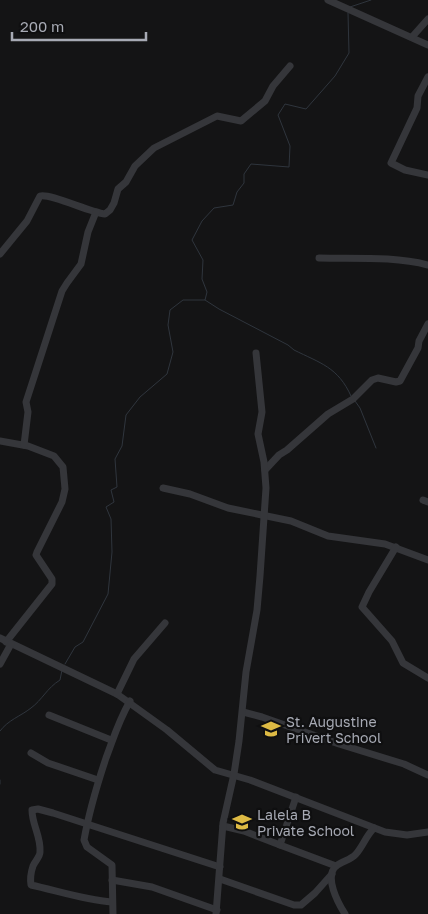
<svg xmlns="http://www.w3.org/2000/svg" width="428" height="914" viewBox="0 0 428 914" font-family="'Golos Text',sans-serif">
  <rect width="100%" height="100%" fill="#141415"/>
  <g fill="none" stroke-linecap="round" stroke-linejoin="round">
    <g stroke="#2f353d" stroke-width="1">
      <polyline points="350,7 371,0"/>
      <path d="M205,300L219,309L288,345L294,350C320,363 338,367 351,396"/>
      <polyline points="355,401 360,408 376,448"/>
      <polyline points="65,664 75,647 83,642 108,594 112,552 111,519 106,507 114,502 111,490 117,487 115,459 122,446 126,415 140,397 167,374 173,352 168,325 170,310 183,300 205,300 207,292 202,279 203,260 192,240 202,221 214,208 233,205 237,192 244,183 244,174 251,164 289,167 290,146 278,115 285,104 306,109 335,76 349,53 348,13"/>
      <path d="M0,731C8,720 21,716 31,708C42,700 47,688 60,680L62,670"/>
      <polyline points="0,780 0,784"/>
    </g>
    <g stroke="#35363a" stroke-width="7">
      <polyline points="328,0 428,45"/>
      <polyline points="412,37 428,19"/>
      <polyline points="428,77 418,96 417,108 391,163 405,170 428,175"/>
      <path d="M0,254L27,221L40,196C50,193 89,212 105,214L110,210L114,203L118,189L126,182L135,166L154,148L217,116L241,121L265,101L273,86L290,66"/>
      <path d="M319,258C353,259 394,256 428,265"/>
      <polyline points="0,441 28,446 54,456 63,467 65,489 62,502 37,552 36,555 52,579 52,584 6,642"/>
      <polyline points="24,445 28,412 26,402 62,291 67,283 81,264 88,232 96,212"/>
      <polyline points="265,470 279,455 287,450 328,414 353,399 372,380 378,378 396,382 400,381 418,348 419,341 428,324"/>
      <polyline points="163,488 190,494 228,508 291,521 328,536 385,544 428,560"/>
      <polyline points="423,500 428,502"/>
      <polyline points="396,547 369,592 362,607 392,641 403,663 428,678"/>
      <polyline points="0,638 117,694 167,730 215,770 250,780 385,832 407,835 428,832"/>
      <polyline points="0,664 11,644"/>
      <polyline points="117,694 134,659 165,623"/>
      <polyline points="243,712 262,717 339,744 404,764 428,775"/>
      <polyline points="49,715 111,740"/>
      <polyline points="31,753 48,763 98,780"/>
      <polyline points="296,797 280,845 336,866"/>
      <polyline points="223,826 244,831 280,845"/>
      <polyline points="220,879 294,905 301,905 315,893 332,874"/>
      <polyline points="112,880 152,887 217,910"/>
      <path d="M112,902C85,900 58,891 31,885C30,879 31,872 33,866C35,861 40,857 40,852C41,836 32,825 32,810L38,809L53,813L220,867"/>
      <path d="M113,914L112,865L87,847L84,840C89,812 97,785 106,758C114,737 118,722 130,701"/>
      <polyline points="216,914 223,823 234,774 239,741 246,672 257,610 260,576 266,488 264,462 258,434 262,412 256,353"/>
      <path d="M345,914C338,903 324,877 336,866C342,861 351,860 356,854C363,846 366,836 374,828"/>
    </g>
  </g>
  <defs>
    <g id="school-bare" transform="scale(1.5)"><path d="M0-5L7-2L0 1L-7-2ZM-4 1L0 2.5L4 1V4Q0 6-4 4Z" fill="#ddba44" stroke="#0f0f10" stroke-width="2.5" paint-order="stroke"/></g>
  </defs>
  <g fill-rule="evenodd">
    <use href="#school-bare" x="271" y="729"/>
    <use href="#school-bare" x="242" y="822"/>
  </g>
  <g text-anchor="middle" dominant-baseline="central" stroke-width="4.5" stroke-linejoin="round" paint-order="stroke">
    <g font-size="14" fill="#a7aab4" stroke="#0f0f10" text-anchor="start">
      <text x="286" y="721">St. Augustine<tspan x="286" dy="16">Privert School</tspan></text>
      <text x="257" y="814">Lalela B<tspan x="257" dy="16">Private School</tspan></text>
    </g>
  </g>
  <path d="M12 32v8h134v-8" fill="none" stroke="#a7aab4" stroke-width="2.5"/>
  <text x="20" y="32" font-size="15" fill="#a7aab4" stroke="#0f0f10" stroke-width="4" paint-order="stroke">200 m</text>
</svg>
